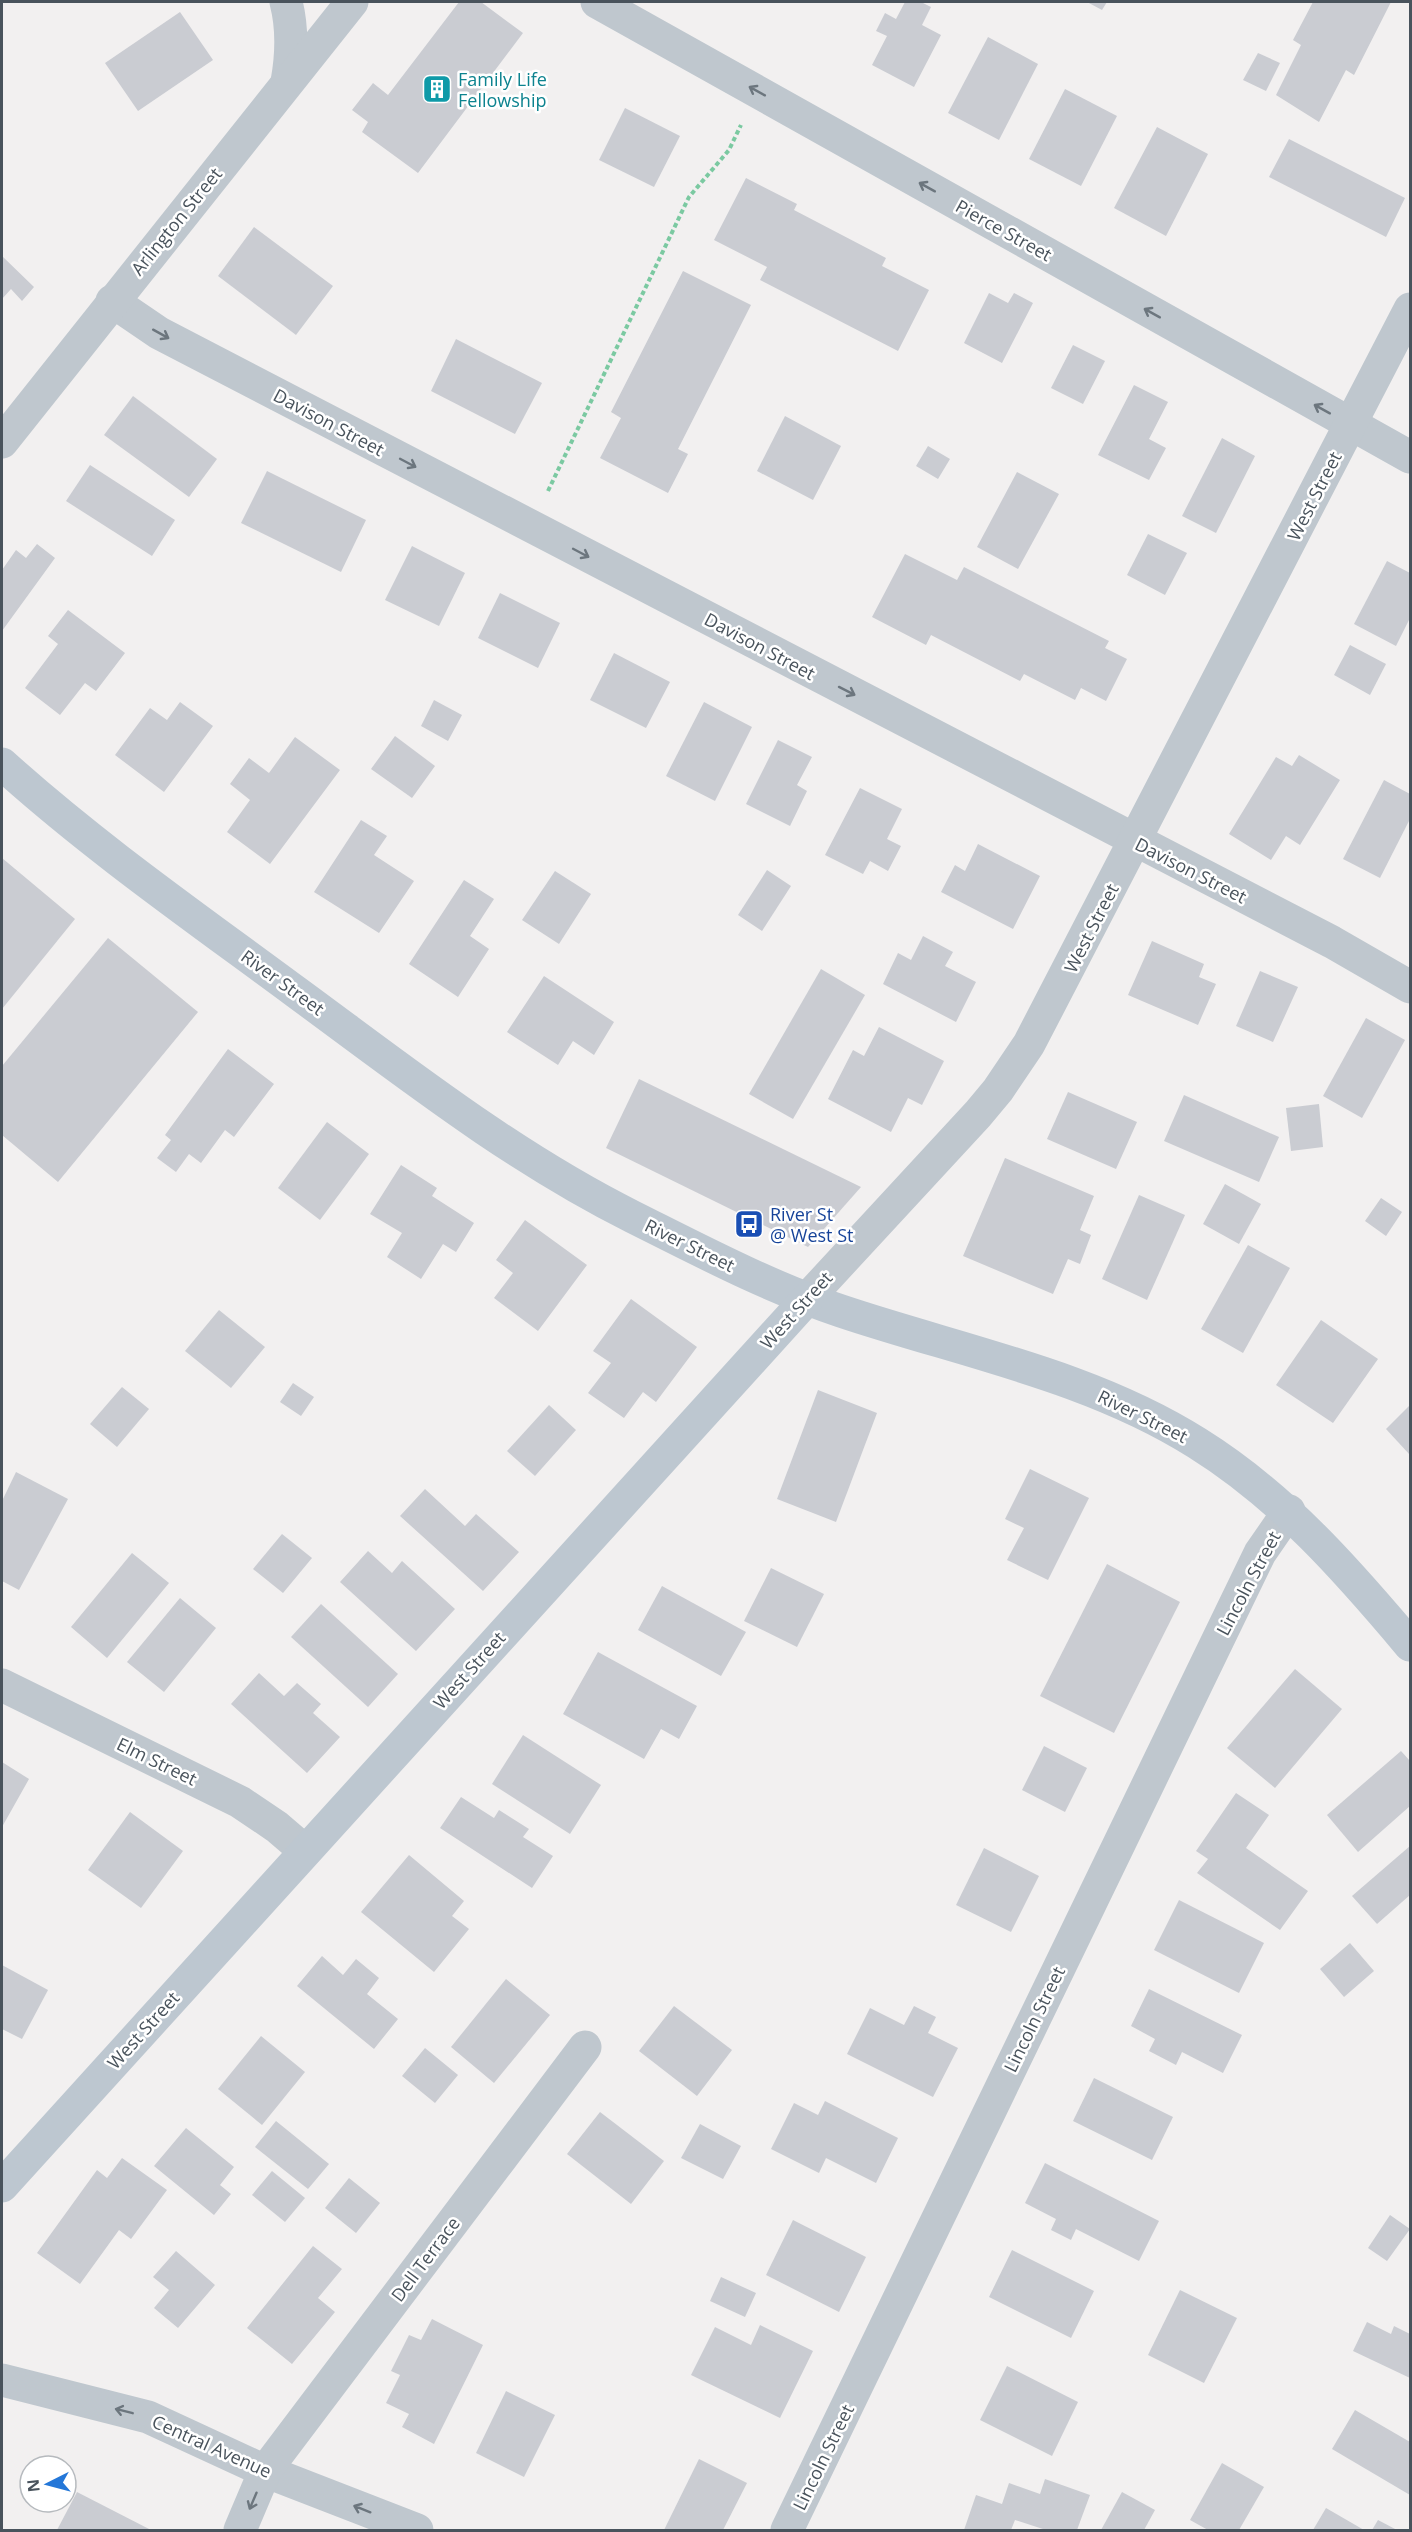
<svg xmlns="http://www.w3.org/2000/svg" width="1412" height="2532" viewBox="0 0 1412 2532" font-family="'Open Sans',sans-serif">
  <rect width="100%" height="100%" fill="#f2f0f0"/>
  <g fill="#caccd2">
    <polygon points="459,2 481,2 523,33 418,173 362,132 368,122 352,110 373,83 388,95"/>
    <polygon points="905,2 921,2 931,7 922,25 941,35 914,87 872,65 887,36 876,31 885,13 896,19"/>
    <polygon points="1087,2 1107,2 1102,10"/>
    <polygon points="1313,2 1391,2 1354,75 1346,70 1319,122 1276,95 1301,45 1293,40"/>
    <polygon points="180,12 213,60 138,111 105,63"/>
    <polygon points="988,37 1038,64 999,140 948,113"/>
    <polygon points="1258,53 1280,63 1266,91 1243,80"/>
    <polygon points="1065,89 1117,116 1081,186 1029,159"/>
    <polygon points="625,108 680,136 654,187 599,160"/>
    <polygon points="1157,127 1208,154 1166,236 1114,208"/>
    <polygon points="1289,139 1405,198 1386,237 1269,177"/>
    <polygon points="746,178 797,204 794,210 886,258 882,266 929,290 898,351 760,280 767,267 714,240"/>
    <polygon points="254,227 333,286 296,335 218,276"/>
    <polygon points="2,256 34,287 22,301 11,289 2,299"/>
    <polygon points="683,271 751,305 678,449 688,454 668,493 600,458 621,418 611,412"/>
    <polygon points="989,293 1008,303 1014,293 1033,303 1002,363 964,343"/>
    <polygon points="456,339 542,383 515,434 431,391"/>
    <polygon points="1073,345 1105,361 1083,404 1051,388"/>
    <polygon points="1134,385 1168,402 1149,439 1166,448 1149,480 1098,455"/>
    <polygon points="133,396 217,459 189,497 104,435"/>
    <polygon points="785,416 841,446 813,500 757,471"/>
    <polygon points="1222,438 1255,456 1216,533 1182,516"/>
    <polygon points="928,446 950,459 938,479 916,466"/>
    <polygon points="90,465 175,520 152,556 66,501"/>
    <polygon points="267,471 366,520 341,572 241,523"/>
    <polygon points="1017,472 1059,494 1018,569 977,547"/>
    <polygon points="1148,534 1187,553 1165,595 1127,575"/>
    <polygon points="37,544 55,558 2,631 2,570 16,550 26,558"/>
    <polygon points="412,546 465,573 439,626 385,600"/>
    <polygon points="905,554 957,580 964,567 1109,641 1105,648 1127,659 1106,701 1081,688 1075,700 1024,674 1020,681 931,635 926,645 872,617"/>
    <polygon points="1387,561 1410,573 1410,618 1396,646 1354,624"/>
    <polygon points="500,593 560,623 538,668 478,638"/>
    <polygon points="68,610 125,653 96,691 85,683 60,715 25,688 58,644 48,636"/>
    <polygon points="1350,645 1386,664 1370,695 1334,675"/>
    <polygon points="614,653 670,682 646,728 590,700"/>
    <polygon points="434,700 462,715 448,741 421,726"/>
    <polygon points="180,702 213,726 164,792 115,755 150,708 167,720"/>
    <polygon points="704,702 752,727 715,801 666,776"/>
    <polygon points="395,736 435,766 412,798 371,769"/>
    <polygon points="295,737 340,770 270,864 227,832 250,800 230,784 249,758 269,773"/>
    <polygon points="778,740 812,757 797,785 807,791 790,826 746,804"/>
    <polygon points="1299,755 1340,780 1300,845 1286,836 1271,860 1229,834 1276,757 1292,766"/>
    <polygon points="1384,780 1410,794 1410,819 1380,878 1343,859"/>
    <polygon points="860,788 902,809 887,839 901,846 888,871 870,861 863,874 825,855"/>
    <polygon points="361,820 387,836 374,855 414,881 379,933 314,892"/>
    <polygon points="978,844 1040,876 1013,929 941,892 955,865 965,871"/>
    <polygon points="2,858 75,919 2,1009"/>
    <polygon points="767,870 791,886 762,931 738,915"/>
    <polygon points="555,871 591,894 559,944 522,920"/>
    <polygon points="464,880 494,899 470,936 489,949 458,997 409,964"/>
    <polygon points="923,936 953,952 945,966 976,982 956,1022 883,984 898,953 911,960"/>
    <polygon points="108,938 198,1012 58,1182 2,1135 2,1066"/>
    <polygon points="1152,941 1204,964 1199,977 1216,984 1198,1025 1128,995"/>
    <polygon points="821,969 865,995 793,1119 749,1094"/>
    <polygon points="1260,971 1298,987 1273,1042 1236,1026"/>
    <polygon points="544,976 614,1022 594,1055 573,1041 558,1065 507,1032"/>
    <polygon points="1366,1018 1405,1040 1362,1118 1323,1096"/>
    <polygon points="879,1027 944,1061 922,1105 908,1098 891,1132 828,1099 853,1050 864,1056"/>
    <polygon points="228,1049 274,1084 234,1137 225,1130 201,1163 189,1154 176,1172 157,1158 171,1140 165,1135"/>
    <polygon points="639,1079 861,1187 808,1247 606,1148"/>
    <polygon points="1068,1092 1137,1122 1116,1169 1047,1139"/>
    <polygon points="1184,1095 1279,1137 1259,1182 1164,1141"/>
    <polygon points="1319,1104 1323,1147 1291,1151 1286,1108"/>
    <polygon points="327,1122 369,1154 320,1220 278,1188"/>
    <polygon points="1005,1158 1094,1196 1080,1230 1091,1235 1080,1264 1068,1259 1053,1294 963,1256"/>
    <polygon points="401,1165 437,1188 432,1196 474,1223 456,1252 443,1244 421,1279 387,1257 402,1233 370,1214"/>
    <polygon points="1225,1184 1261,1204 1239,1244 1203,1224"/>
    <polygon points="1139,1195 1185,1215 1147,1300 1102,1279"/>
    <polygon points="1381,1198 1402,1212 1386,1236 1365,1221"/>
    <polygon points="525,1220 587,1265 538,1331 494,1298 513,1273 496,1260"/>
    <polygon points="1248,1245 1290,1268 1243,1353 1201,1329"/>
    <polygon points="631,1299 697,1347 656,1402 643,1392 624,1418 588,1393 611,1363 593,1351"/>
    <polygon points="219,1310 265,1347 231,1388 185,1351"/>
    <polygon points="1321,1320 1378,1359 1333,1423 1276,1385"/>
    <polygon points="293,1383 314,1397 301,1416 280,1402"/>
    <polygon points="122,1387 149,1409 117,1447 90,1424"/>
    <polygon points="818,1390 877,1413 836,1522 777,1499"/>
    <polygon points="549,1405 576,1430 535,1476 507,1451"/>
    <polygon points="1410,1405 1410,1455 1386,1429"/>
    <polygon points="1030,1469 1089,1498 1048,1580 1007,1560 1024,1528 1005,1519"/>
    <polygon points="16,1472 68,1499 19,1590 2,1581 2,1501"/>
    <polygon points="425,1489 465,1526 476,1514 519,1552 483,1591 400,1516"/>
    <polygon points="282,1534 312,1558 283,1593 253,1569"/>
    <polygon points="368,1551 392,1573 402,1561 455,1609 416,1651 340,1582"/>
    <polygon points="132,1553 169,1583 107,1658 71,1627"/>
    <polygon points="1107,1564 1180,1602 1114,1733 1040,1696"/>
    <polygon points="771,1568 824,1594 797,1647 744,1621"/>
    <polygon points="662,1586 746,1632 721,1676 638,1630"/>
    <polygon points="180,1598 216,1628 164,1692 127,1662"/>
    <polygon points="321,1604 398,1674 368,1707 291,1637"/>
    <polygon points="598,1652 697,1706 679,1739 661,1729 644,1759 563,1714"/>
    <polygon points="1295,1669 1342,1709 1275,1788 1227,1748"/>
    <polygon points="259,1673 284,1696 297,1683 321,1704 313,1713 340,1737 307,1773 231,1704"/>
    <polygon points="523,1735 601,1785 570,1834 492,1784"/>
    <polygon points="1044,1746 1087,1768 1065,1812 1022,1790"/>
    <polygon points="1401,1751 1410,1761 1410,1806 1358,1852 1327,1815"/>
    <polygon points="2,1762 29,1779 2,1827"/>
    <polygon points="1236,1793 1269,1815 1246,1848 1308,1891 1280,1930 1197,1873 1208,1859 1196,1851"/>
    <polygon points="461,1797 494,1818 499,1810 529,1829 523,1837 553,1856 532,1888 440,1828"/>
    <polygon points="130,1812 183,1851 141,1908 88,1870"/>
    <polygon points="1410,1846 1410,1895 1377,1924 1352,1896"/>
    <polygon points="984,1848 1039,1876 1011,1932 956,1905"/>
    <polygon points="409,1855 464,1901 452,1916 469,1929 434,1972 361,1912"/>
    <polygon points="1179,1900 1264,1943 1239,1993 1154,1950"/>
    <polygon points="1350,1943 1374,1971 1344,1997 1320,1969"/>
    <polygon points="322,1956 343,1975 356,1959 379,1978 367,1994 398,2019 374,2049 297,1986"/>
    <polygon points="2,1965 48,1990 22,2039 2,2029"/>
    <polygon points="506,1979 550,2015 494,2083 451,2047"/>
    <polygon points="1149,1989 1242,2035 1223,2073 1182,2052 1176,2065 1149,2051 1155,2039 1131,2026"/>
    <polygon points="674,2006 732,2050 697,2096 639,2051"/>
    <polygon points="914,2006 936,2017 928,2033 958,2048 933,2097 847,2054 870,2008 904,2025"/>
    <polygon points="261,2036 305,2072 262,2125 218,2089"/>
    <polygon points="425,2048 458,2075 435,2103 402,2076"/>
    <polygon points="1094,2078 1173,2117 1152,2160 1073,2121"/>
    <polygon points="825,2101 898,2138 876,2183 826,2158 819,2173 771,2149 794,2103 818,2115"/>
    <polygon points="600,2112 664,2161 631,2204 567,2154"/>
    <polygon points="276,2121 329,2164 308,2189 255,2147"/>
    <polygon points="700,2124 741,2146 723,2179 681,2158"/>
    <polygon points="186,2128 234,2167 220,2185 231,2194 214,2215 154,2166"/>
    <polygon points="122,2158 167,2190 131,2239 119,2230 80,2284 37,2253 97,2170 107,2178"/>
    <polygon points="1045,2163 1159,2221 1139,2261 1076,2229 1071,2240 1051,2230 1056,2219 1025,2203"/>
    <polygon points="272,2171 305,2198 285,2222 252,2195"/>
    <polygon points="349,2178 380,2203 356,2233 325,2208"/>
    <polygon points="1390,2215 1410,2229 1387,2261 1368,2248"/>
    <polygon points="793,2220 866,2257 839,2312 766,2275"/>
    <polygon points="313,2246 342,2269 318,2298 335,2312 292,2364 247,2328"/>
    <polygon points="1012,2250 1094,2291 1071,2338 989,2297"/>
    <polygon points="176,2251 215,2285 178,2328 154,2308 169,2290 153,2277"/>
    <polygon points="721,2277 756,2293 745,2317 710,2301"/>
    <polygon points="1180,2290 1237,2318 1204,2383 1148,2355"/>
    <polygon points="432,2319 483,2345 434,2444 402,2427 409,2414 386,2403 400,2375 391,2371 409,2335 421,2340"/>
    <polygon points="1367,2322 1391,2334 1394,2326 1410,2334 1410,2378 1353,2351"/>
    <polygon points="760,2325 813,2351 780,2418 691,2375 715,2327 751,2345"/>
    <polygon points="1007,2366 1078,2402 1052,2456 980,2420"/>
    <polygon points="506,2391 555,2415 524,2477 476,2453"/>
    <polygon points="1355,2410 1410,2442 1410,2495 1332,2449"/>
    <polygon points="699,2459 747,2483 723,2530 664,2530"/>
    <polygon points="1222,2463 1264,2487 1239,2530 1208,2530 1190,2520"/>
    <polygon points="1045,2479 1090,2495 1077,2530 1046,2530 1015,2520 1011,2530 964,2530 976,2495 1002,2504 1009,2483 1040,2494"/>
    <polygon points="77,2492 151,2530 57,2530"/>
    <polygon points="1122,2492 1155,2510 1144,2530 1101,2530"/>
    <polygon points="1326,2508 1364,2530 1313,2530"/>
    <polygon points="1378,2520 1397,2530 1372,2530"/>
  </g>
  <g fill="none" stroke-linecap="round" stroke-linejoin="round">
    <polyline stroke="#7bc9a1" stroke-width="4" stroke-dasharray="4.5 3" stroke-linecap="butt" points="548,491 689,197 729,150 741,125"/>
    <g stroke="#bfc7ce" stroke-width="33">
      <path d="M286,2C293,29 292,54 287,82"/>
      <polyline points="597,2 1410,457"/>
      <polyline points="112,301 159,333 1332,942 1410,987"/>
      <polyline points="2,442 352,2"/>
      <polyline points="807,1299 978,1114 998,1090 1029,1044 1410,309"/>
      <polyline points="2,1685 240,1802 277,1827 305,1851"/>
      <polyline points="2,2380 148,2417 265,2471 417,2530"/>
      <polyline points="240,2530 265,2471 585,2047"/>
      <polyline points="787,2530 1260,1553 1289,1511"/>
    </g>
    <g stroke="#bdc7d0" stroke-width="33">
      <path d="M2,764C94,847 196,918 296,992C405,1072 511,1156 633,1217C701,1251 769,1287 841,1311C960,1351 1089,1375 1197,1443C1282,1496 1346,1569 1410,1645"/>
      <polyline points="2,2186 807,1299"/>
    </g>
  </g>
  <defs><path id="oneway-shaft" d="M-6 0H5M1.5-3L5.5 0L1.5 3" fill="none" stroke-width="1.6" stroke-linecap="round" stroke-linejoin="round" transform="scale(1.5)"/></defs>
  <g stroke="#6c767e">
    <use href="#oneway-shaft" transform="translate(757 91) rotate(-151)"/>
    <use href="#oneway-shaft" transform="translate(927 187) rotate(-151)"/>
    <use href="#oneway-shaft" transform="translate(1152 313) rotate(-151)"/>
    <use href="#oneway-shaft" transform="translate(161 334) rotate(29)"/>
    <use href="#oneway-shaft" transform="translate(1322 409) rotate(-151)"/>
    <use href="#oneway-shaft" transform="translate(408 463) rotate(28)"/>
    <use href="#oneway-shaft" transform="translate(581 553) rotate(28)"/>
    <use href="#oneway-shaft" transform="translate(847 691) rotate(27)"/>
    <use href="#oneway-shaft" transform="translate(124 2411) rotate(-166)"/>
    <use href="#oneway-shaft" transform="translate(253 2501) rotate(113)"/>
    <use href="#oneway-shaft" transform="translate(362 2509) rotate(-158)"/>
  </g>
  <defs>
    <g id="building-square" transform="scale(1.5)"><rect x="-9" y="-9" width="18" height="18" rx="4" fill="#0f9aa8" stroke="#fff"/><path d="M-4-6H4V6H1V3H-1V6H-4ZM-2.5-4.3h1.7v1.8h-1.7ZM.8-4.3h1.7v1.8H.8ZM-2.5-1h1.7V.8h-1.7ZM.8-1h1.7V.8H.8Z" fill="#fff"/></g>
    <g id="bus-square" transform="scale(1.5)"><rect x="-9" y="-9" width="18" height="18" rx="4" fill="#1a4fb4" stroke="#fff"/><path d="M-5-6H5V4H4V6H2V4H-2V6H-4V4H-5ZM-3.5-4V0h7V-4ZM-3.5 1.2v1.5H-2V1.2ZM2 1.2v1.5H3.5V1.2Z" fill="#fff"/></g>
  </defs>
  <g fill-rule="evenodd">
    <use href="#building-square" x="437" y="89"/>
    <use href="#bus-square" x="749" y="1224"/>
  </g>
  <g text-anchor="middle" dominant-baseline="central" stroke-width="5" stroke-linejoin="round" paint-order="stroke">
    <g font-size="18" fill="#0d838f" stroke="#fff" text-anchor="start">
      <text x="458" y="79">Family Life<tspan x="458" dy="21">Fellowship</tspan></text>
    </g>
    <g font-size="18" fill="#49535c" stroke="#fff">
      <text transform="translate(176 221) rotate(-51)">Arlington Street</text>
      <text transform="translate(1004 230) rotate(29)">Pierce Street</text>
      <text transform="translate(329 422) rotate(28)">Davison Street</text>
      <text transform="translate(1314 496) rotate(-63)">West Street</text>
      <text transform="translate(760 646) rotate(28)">Davison Street</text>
      <text transform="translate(1191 870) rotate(27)">Davison Street</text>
      <text transform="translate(1091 928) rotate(-63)">West Street</text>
      <text transform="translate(283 982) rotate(36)">River Street</text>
      <text transform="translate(690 1245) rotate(26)">River Street</text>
      <text transform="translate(796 1310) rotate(-48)">West Street</text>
      <text transform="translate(1143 1416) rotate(26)">River Street</text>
      <text transform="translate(1248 1583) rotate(-62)">Lincoln Street</text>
      <text transform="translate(469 1670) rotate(-48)">West Street</text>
      <text transform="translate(157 1761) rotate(26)">Elm Street</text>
      <text transform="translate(1034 2019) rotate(-64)">Lincoln Street</text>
      <text transform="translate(143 2030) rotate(-48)">West Street</text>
      <text transform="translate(425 2259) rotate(-53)">Dell Terrace</text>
      <text transform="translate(212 2446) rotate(24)">Central Avenue</text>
      <text transform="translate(823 2457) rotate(-64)">Lincoln Street</text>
    </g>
    <g font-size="18" fill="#164399" stroke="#fff" text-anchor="start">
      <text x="770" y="1214">River St<tspan x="770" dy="21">@ West St</tspan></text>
    </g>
  </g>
  <rect width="1412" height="2532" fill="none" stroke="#49535c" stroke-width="6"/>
  <g transform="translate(48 2484) rotate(264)"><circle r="28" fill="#ffffff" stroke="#b6babe" stroke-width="1.5"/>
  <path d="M0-4.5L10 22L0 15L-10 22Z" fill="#2477d8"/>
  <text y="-9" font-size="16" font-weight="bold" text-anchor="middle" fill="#49535c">N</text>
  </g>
</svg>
